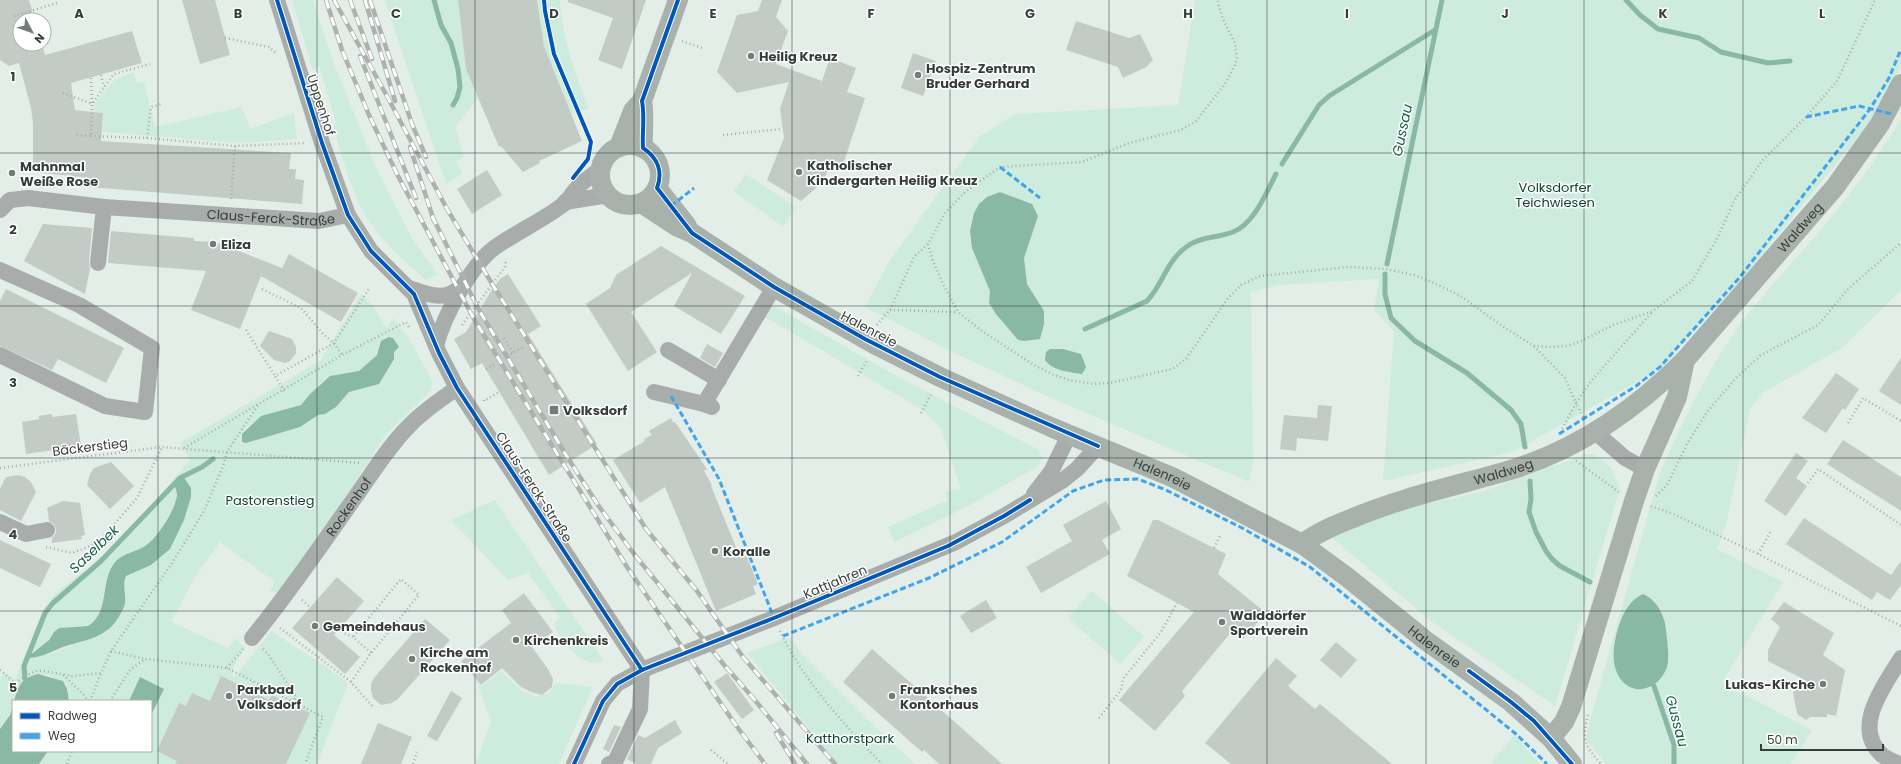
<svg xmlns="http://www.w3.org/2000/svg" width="1901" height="764" viewBox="0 0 1901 764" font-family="Poppins,sans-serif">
  <rect width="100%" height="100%" fill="#e3eee9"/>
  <g fill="#ceecde" fill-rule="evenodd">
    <path d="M292,0H313L333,61L376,168L413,240L438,275L426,280C405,262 384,244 369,221C351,194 343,158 333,127L336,123L319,65L313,71Z"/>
    <polygon points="385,0 458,0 466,69 479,97 455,127 464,157 456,161 462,174 446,184"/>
    <path d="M537,0H560C562,35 575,76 589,108L571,114L544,46Z"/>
    <polygon points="1195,0 1901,0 1901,66 1888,101 1741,280 1661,368 1513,452 1383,481 1394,331 1374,310 1379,279 1279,285 1251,292 1253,462 1249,482 1051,398 952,352 865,307 888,263 979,137 1015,114 1178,105"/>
    <polygon points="134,72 137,83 144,82 155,127 242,107 250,129 294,113 297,139 238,143 102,132 103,113 94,111 95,103 115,79"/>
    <path d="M1901,119V290L1842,348L1764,392L1750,409L1726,525L1717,549L1783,582L1722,683L1812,730L1791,764H1606L1587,741V731L1659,475C1680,427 1702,380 1732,336C1757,299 1789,267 1817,234C1848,198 1876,160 1901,119ZM1654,602L1663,614L1661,677Z"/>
    <polygon points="746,174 796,207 783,227 734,191"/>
    <path d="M361,294L372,305L387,328L393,318L410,340L433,382L431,391L386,434L308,555L276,593L269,591L275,582L220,542L194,579L171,622L228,648L235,638L245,648L233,668V675L229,674L235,677L271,631L323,665L348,683L317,764H39L48,751H151V701H69L66,684C12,653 23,701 0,729V679L4,672L15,679L45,606C60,585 85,573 103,556C134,527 162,492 190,460L180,443L320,361ZM393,338L399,347L394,352V359L379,384L349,392L336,407L325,414L318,415L300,427L246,443L242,441C238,419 282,413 295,408C308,403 314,385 329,377C336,373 345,374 353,373C363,371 379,357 379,346ZM183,476L191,497L184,520L170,549L151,565L126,576L124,581L126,598L107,631L47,655L29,653C43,654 51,631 59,629C67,626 80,626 88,626C112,611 98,578 116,561C125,553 136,552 145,546C157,539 176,509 177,495C177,491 175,488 174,484Z"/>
    <polygon points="772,305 904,380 1039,450 1042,458 1037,467 968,506 894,542 888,527 948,500 945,492 961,489 941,428 921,409 765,317"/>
    <polygon points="1586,454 1595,454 1611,468 1620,488 1555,706 1432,622 1331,537 1392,511 1481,492"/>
    <path d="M495,500L604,661C599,662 592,664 588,662C576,658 556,635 554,624L560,617L528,573L508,580L451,520Z"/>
    <polygon points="1092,591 1144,637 1120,664 1068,618"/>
    <polygon points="790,637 801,653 864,716 915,764 838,764 747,653"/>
    <polygon points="501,671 519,689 536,696 549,694 555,683 593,687 559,764 476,764 491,721 476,681 481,687"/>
    <polygon points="1514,735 1540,764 1490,764"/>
  </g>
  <g fill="#89b8a4">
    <polygon points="1000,192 1032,204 1038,216 1024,258 1027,284 1044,311 1044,324 1040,339 1024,341 1018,340 996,314 989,303 990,291 972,248 970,231 974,213 979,204 987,197"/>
    <polygon points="389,337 393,338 399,347 394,352 394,359 379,384 349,392 336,407 325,414 318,415 300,427 246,443 242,442 242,434 261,416 301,405 310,394 330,376 359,371 377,355 381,341"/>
    <path d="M1050,349H1063L1081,354L1086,367L1082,374C1069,372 1053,371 1045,360L1046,352Z"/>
    <path d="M183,476L191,488V497L184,520L170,549L151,565L126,576C121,588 129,597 123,609C119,617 113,627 106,631C94,640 77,642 63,647C50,652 41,658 27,658L29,653H33L49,640L54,632L59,628L88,626C111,612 99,579 116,561C124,553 136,552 145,546C157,539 176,509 177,495C177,491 175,488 174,484Z"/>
    <path d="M1643,594C1657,600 1665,616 1666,630C1667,639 1670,659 1667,667C1659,690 1631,699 1618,675C1612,663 1613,649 1616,636C1620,620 1627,601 1643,594Z"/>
    <path d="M38,674L63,681L67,689L69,701H14C19,685 21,678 38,674Z"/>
    <polygon points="140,677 164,689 151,715 151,701 129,701"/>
    <polygon points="13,705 13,751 48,751 39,764 0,764 0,729 10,715"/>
  </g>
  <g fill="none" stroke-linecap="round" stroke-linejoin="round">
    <g stroke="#89b8a4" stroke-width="5">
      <polyline points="434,0 441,25 451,43 458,69 460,87 457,98 453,105"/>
      <polyline points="1626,0 1640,15 1658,29 1699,38 1721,52 1768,63 1790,61"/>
      <polyline points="1282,164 1319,105 1329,96 1435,30"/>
      <polyline points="1387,264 1442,0"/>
      <polyline points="1385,274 1385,294 1391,318 1415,341 1467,373 1511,410 1521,424 1525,447"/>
      <path d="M1085,329L1147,301C1164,283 1166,260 1189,245C1202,236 1218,238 1233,232C1254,224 1266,193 1276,174"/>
      <polyline points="1530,481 1531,499 1529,512 1536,532 1546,551 1552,559 1560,566 1590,582"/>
      <polyline points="25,679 24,666 45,613 53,603 101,561 180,478 202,467 213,459"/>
      <polyline points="1654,686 1674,745 1674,764"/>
    </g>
  </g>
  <g fill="#c3cbc7">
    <polygon points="0,0 29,0 35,20 20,20 20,44 42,44 45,55 132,31 142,63 71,83 75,110 103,113 101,141 291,153 289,169 296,169 295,179 304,180 302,204 88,187 89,178 33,172 33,123 31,108 19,63 9,66 0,60"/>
    <polygon points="182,0 215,0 230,55 200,64"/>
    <polygon points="458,0 537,0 544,46 582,141 539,161 540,163 523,172 501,146 499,147 466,69"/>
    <polygon points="568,0 646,0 622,69 598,60 613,18 568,2"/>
    <polygon points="762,0 782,0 776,17 788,31 776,64 822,81 830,58 856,68 847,92 865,98 842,168 830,165 823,182 801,201 767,180 784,138 780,109 789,82 737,93 717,72 737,15 758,11"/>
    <polygon points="1076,21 1129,38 1140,34 1153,60 1146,67 1123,78 1118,67 1066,50"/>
    <polygon points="913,53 936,61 923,96 901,88"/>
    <polygon points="487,170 502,195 472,214 457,189"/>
    <polygon points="43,224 92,228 89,262 90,268 85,294 24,261"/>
    <polygon points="111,231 194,238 194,241 216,242 282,268 289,254 358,293 341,322 261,276 240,329 191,310 206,271 108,263"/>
    <polygon points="661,246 745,296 721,334 674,306 692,273 631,312 657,352 628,371 586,304 610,288 616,275"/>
    <polygon points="508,274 541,326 528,334 597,444 549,475 482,363 471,369 454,339 466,332 491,291 500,279"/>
    <polygon points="6,289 124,348 106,383 58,359 52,370 0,346 0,301"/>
    <polygon points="269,331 292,339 296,347 296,353 290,361 285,363 274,360 260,346"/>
    <polygon points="707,344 723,353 715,367 700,358"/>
    <polygon points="1901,358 1901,405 1879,391"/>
    <polygon points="1836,373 1859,389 1845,410 1843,408 1826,433 1802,418"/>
    <polygon points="1318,405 1332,406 1328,441 1297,438 1296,451 1280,449 1284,415 1317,418"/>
    <polygon points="52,414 52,417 76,414 81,446 26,454 22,422 39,419 39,416"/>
    <polygon points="671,418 673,422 675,422 707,469 704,471 712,485 711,486 738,552 744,550 758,584 753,586 756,594 716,611 665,487 640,503 613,460 645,441 644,439 652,435 649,431"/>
    <polygon points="1843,440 1901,477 1901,511 1827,464"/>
    <polygon points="1796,453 1808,461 1796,478 1807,486 1786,516 1764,501"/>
    <polygon points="111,462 134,486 110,509 87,485 90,474 94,468"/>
    <polygon points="18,475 25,477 31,482 36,492 21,521 0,510 0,489 6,477"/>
    <polygon points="63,501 80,503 85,535 81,536 82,539 52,543 52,538 56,533 56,529 54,524 49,521 47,508"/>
    <polygon points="1106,501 1121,529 1102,540 1110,554 1041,593 1026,567 1072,541 1063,525"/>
    <polygon points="1804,518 1891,575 1901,561 1901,585 1890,600 1877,592 1872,600 1786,544"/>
    <polygon points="1153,520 1158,520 1226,554 1218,574 1266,613 1243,639 1233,630 1182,691 1185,696 1155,731 1119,700 1194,612 1127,576"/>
    <polygon points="0,540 51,564 40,587 0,568"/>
    <polygon points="337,577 364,601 334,635 360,657 345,674 292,628"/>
    <polygon points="524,593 553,632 532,647 548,669 553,679 552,687 542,695 531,692 521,687 502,668 481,685 461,661 511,623 502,610"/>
    <polygon points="986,600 997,618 971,633 960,616"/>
    <polygon points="1784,602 1834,633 1823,655 1845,670 1836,716 1827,714 1827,717 1810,717 1806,720 1797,714 1793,692 1807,681 1768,661 1768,650 1780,627 1771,619"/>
    <polygon points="425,619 450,640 398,699 392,703 381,705 373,698 371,691 371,684 374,678"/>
    <polygon points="1336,642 1357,660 1341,678 1320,660"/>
    <polygon points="872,649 912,684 1002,764 939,764 924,750 922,752 843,682"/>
    <polygon points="1276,658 1297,676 1288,686 1315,709 1320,704 1392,764 1231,764 1205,743"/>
    <polygon points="727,673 754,710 742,719 714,682"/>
    <polygon points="221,676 269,700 272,695 310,713 286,764 175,764 177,761 157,751 179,703 186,706 192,693 210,701"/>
    <polygon points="451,691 462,698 437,741 427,736"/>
    <polygon points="675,720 682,733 658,748 651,764 637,764 627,759 638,735 645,738"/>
    <polygon points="378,723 412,737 401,764 361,764"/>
    <polygon points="614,725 621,727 609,752 603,749"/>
  </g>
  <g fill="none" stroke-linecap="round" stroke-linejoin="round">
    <g stroke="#a7adaa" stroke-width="2.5" stroke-dasharray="1 3" stroke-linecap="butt">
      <polyline points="14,16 57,3"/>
      <polyline points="225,38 269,47 277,54"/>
      <polyline points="682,41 702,48"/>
      <polyline points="101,75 104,87"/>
      <polyline points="63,93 92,104 91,78"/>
      <polyline points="77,135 91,136 92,104 114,74 150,64"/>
      <polyline points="723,135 782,129"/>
      <polyline points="91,136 147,138 235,146 306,143"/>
      <polyline points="147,138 151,107 162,104"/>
      <polyline points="231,199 235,146"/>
      <polyline points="928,244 933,261 943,284 958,312 982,331 1034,365 1054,375 1069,380 1093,384 1110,383 1172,369 1186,359 1228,298 1241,285 1260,276 1348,267 1386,269 1414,275 1429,281 1459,295 1505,328 1534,346 1552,347 1567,346 1579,342 1613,325 1653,311 1692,281 1718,237 1734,201 1762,161 1806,117 1837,81 1875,0"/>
      <polyline points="262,289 301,308 324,335 334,343 342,355"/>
      <polyline points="890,310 958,312"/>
      <polyline points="462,325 505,267 506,259"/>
      <polyline points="877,325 890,310 914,257 928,244 945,213 965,192 1000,167 1082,162 1129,143 1181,130 1196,121 1225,84 1235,65 1237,58 1235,43 1223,19 1217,0"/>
      <polyline points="246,330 275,376"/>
      <polyline points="504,338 513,353"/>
      <polyline points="1534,346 1565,378 1576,403 1562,429"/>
      <polyline points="511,354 525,346"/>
      <polyline points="486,369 496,363"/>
      <polyline points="858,376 868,359"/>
      <polyline points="284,391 275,376 334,343 370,287"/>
      <polyline points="484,400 484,401 499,392"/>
      <polyline points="921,413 932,392"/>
      <polyline points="1583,417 1576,403 1592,380 1652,312"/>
      <polyline points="1848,423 1863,398 1901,421"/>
      <polyline points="184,448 342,355 406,322 409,327"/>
      <polyline points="1576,461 1619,492"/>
      <polyline points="0,468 162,447 360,463"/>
      <polyline points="1808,483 1818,469 1901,525"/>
      <polyline points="1656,496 1667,485 1687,444 1707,412 1736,378 1761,355 1818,325 1849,288 1901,243"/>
      <polyline points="1651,506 1671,513 1758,554 1901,626"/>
      <polyline points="46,547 72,553 98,543 137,498 162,447"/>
      <polyline points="1214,548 1221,534"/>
      <polyline points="1758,554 1771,531"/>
      <polyline points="302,600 310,607"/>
      <polyline points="280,628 351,682 373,707"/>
      <polyline points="334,628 353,637 371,653"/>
      <path d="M780,631C804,682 844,724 882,764"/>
      <polyline points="263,649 268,654 296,697 292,704"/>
      <polyline points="111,651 145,659"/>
      <polyline points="227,668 243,649"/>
      <polyline points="0,670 15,683 31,673 37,671 44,671 72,676 101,673 111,651 172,563 204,511 223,466 227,452 258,405"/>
      <polyline points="63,675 85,696 87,701"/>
      <polyline points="351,682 371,653 419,595 401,579 353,637"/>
      <polyline points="90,701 101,673"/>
      <polyline points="110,701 130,670 145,659 227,668 323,717 305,764"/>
      <path d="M1588,715C1582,739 1584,745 1601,764"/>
      <polyline points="1099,718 1121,690 1123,679 1161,632 1177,603"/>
      <polyline points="711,750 728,764"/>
      <polyline points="67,764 72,751"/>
      <polyline points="413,764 417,752"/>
    </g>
    <g stroke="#a8adab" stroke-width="16">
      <polyline points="277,0 322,143 348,215 371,251 414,294 439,353 457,388 642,670"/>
      <polyline points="565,202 608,195"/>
      <path id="s1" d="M0,210L10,200L28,198L104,207L319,221L348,215"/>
      <polyline points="98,263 104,207"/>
      <polyline points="0,270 79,305 152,348 145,412 105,406 0,355"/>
      <path d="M409,288C421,292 437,299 450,294C454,292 459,289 463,286"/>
      <path d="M436,346C443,318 472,262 497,246C519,231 543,220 564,204C569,199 573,192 578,187C584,180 594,175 601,168"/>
      <polyline points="668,350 719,380"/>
      <polyline points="654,392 704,404"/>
      <polyline points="712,407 704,404 774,287"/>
      <polyline points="1595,432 1625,458 1645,469"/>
      <polyline points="1034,494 1051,472 1069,435"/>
      <polyline points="0,522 26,534 47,530"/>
      <path id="s2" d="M252,638C289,593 322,544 356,496C373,472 388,447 409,426C423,411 440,400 457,388"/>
      <polyline points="574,764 603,701 617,684 642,670 774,618 956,542 1004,516 1062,481 1077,469 1098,446"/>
      <polyline points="609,764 615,762 640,709 642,670"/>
      <path d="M1899,764C1893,761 1887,759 1882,755C1851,727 1885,685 1901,658"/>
    </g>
    <g stroke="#a9b1ad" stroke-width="20">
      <path d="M642,101C645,117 642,132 643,148"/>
      <circle cx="630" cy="175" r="30"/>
      <polyline points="619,147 633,111 642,101 678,0"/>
      <polyline points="657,188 687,226"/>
      <path id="s3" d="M641,203L676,226L692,233L774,287L876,345L940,377L1053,428L1172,477L1302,544L1347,577L1425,640L1511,702L1551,738L1572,764"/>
      <path id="s4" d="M1302,544C1318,532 1335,525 1353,518C1403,497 1455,486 1507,471C1575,451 1635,410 1685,360L1835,187L1880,124L1901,84"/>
      <polyline points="1551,738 1564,722 1571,707 1634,501 1645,469 1677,397 1685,360"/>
    </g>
    <g stroke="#acb2ae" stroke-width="4.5">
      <g id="rail">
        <polyline points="326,0 342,50 369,115 397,174 474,319 627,567 735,724 765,764"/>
        <polyline points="334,0 388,98 447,209 494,287 646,529 697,591 743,657 835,764"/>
        <polyline points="350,0 372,59"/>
        <polyline points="365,0 395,101"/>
        <polyline points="370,0 412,124 426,157"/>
        <polyline points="360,56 416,198"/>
        <polyline points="410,147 434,221"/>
        <polyline points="432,216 479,310 566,455 598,505 634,554 725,666 754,699 807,764"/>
        <polyline points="776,733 795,764"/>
      </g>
    </g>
    <use href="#rail" stroke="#fff" stroke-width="3" stroke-dasharray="9" stroke-linecap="butt"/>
    <polyline stroke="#a7adaa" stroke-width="2.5" stroke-dasharray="1 3" stroke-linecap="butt" points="37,525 41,538"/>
    <g stroke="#3fa4ec" stroke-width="3" stroke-dasharray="6 3" stroke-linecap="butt">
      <polyline points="1806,117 1859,106 1892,114"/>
      <polyline points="1000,167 1040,198"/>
      <polyline points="671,206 694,188"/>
      <polyline points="671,396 719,479 774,618"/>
      <polyline points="1559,434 1636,386 1660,367 1740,277 1870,109 1889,78 1901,49"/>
      <polyline points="783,636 929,578 1002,542 1073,491 1104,480 1138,479 1166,490 1244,529 1310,567 1516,734 1547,764"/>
    </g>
    <g stroke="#fff" stroke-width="6">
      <g id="cycleway">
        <polyline points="277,0 322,143 348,215 371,251 414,294 439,353 457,388 642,670"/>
        <polyline points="544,0 545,11 554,54 591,142 588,159 573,178"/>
        <path d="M678,0L642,101C645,117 642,132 643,148C658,158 663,172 657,188L692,233L774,287L865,339L940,377L1098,446"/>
        <polyline points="1469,671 1511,702 1534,721 1572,764"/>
        <polyline points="574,764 603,701 617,684 642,670 774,618 948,546 1004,516 1030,500"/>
      </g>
    </g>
    <use href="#cycleway" stroke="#0057b8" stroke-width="4"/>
  </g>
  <path fill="none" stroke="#363e3a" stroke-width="1" stroke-opacity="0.55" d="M158,0V764M317,0V764M475,0V764M634,0V764M792,0V764M950,0V764M1109,0V764M1267,0V764M1426,0V764M1584,0V764M1743,0V764M0,153H1901M0,306H1901M0,458H1901M0,611H1901"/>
  <g fill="#737c77" stroke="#fff" stroke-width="1.5">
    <circle cx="751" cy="56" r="4"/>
    <circle cx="918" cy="75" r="4"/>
    <circle cx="799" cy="172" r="4"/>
    <circle cx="12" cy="173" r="4"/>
    <circle cx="213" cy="244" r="4"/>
    <rect x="549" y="405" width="10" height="10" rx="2"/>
    <circle cx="715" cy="551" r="4"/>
    <circle cx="1222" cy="622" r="4"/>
    <circle cx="315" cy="626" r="4"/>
    <circle cx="516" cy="640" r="4"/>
    <circle cx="412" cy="659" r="4"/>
    <circle cx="1823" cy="684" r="4"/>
    <circle cx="229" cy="696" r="4"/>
    <circle cx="892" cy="696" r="4"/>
  </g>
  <g text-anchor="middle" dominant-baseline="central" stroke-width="3" stroke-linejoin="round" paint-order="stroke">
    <g font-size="13" font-weight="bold" fill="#363e3a" stroke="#fff" text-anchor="start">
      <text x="759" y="56">Heilig Kreuz</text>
      <text x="926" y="68">Hospiz-Zentrum<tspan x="926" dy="15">Bruder Gerhard</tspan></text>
      <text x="807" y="165">Katholischer<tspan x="807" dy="15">Kindergarten Heilig Kreuz</tspan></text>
      <text x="20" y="166">Mahnmal<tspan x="20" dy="15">Weiße Rose</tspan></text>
      <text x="221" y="244">Eliza</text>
      <text x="563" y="410">Volksdorf</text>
      <text x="723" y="551">Koralle</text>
      <text x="1230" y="615">Walddörfer<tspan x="1230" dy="15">Sportverein</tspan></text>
      <text x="323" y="626">Gemeindehaus</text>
      <text x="524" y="640">Kirchenkreis</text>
      <text x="420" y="652">Kirche am<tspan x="420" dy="15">Rockenhof</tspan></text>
      <text x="1815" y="684" text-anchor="end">Lukas-Kirche</text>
      <text x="237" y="689">Parkbad<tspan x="237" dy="15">Volksdorf</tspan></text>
      <text x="900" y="689">Franksches<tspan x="900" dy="15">Kontorhaus</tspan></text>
    </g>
    <g font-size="13" fill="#363e3a" stroke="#fff">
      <text transform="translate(321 105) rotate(72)">Uppenhof</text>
      <text stroke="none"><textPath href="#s1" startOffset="276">Claus-Ferck-Straße</textPath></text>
      <text stroke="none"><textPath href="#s4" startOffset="606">Waldweg</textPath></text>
      <text transform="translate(869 329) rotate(28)">Halenreie</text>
      <text transform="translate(90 447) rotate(-7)">Bäckerstieg</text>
      <text stroke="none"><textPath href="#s4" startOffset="215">Waldweg</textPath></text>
      <text stroke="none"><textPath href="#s3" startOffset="589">Halenreie</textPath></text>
      <text transform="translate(534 487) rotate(57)">Claus-Ferck-Straße</text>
      <text stroke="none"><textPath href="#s2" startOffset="163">Rockenhof</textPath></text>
      <text transform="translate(835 582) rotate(-23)">Kattjahren</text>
      <text stroke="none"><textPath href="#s3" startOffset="913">Halenreie</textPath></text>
    </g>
    <g font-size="13" fill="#0f4331" stroke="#fff">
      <text x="1555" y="187">Volksdorfer<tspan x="1555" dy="15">Teichwiesen</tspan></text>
      <text x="270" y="500">Pastorenstieg</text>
      <text x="850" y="738">Katthorstpark</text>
    </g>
    <g font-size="14" font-style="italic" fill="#136147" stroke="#fff">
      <text transform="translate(1402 130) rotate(-78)">Gussau</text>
      <text transform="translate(94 549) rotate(-44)">Saselbek</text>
      <text transform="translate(1677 721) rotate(75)">Gussau</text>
    </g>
  </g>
  <g font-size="13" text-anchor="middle" font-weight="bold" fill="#363e3a" stroke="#fff" stroke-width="3" stroke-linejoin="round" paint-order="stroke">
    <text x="79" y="18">A</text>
    <text x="238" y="18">B</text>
    <text x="396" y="18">C</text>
    <text x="554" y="18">D</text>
    <text x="713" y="18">E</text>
    <text x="871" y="18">F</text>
    <text x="1030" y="18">G</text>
    <text x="1188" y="18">H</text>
    <text x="1347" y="18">I</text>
    <text x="1505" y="18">J</text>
    <text x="1663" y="18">K</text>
    <text x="1822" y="18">L</text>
    <text x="13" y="81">1</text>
    <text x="13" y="234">2</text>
    <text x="13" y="387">3</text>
    <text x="13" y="539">4</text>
    <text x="13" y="692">5</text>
  </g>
  <rect x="12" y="700" width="140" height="52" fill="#ffffff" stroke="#afb2b0"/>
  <rect x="20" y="713" width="20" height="6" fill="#0057b8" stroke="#afb2b0"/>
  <text x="48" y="720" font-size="12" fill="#363e3a">Radweg</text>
  <rect x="20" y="733" width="20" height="6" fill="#3fa4ec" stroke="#afb2b0"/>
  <text x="48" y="740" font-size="12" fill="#363e3a">Weg</text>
  <g transform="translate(32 32) rotate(131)"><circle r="19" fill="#ffffff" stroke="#afb2b0"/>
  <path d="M0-3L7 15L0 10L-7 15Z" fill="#737c77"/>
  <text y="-6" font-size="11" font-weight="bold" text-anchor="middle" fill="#363e3a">N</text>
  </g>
  <path d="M1761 744v6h122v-6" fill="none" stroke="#363e3a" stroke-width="2"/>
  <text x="1767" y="744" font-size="12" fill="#363e3a" stroke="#ffffff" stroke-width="3" paint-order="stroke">50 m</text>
</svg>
